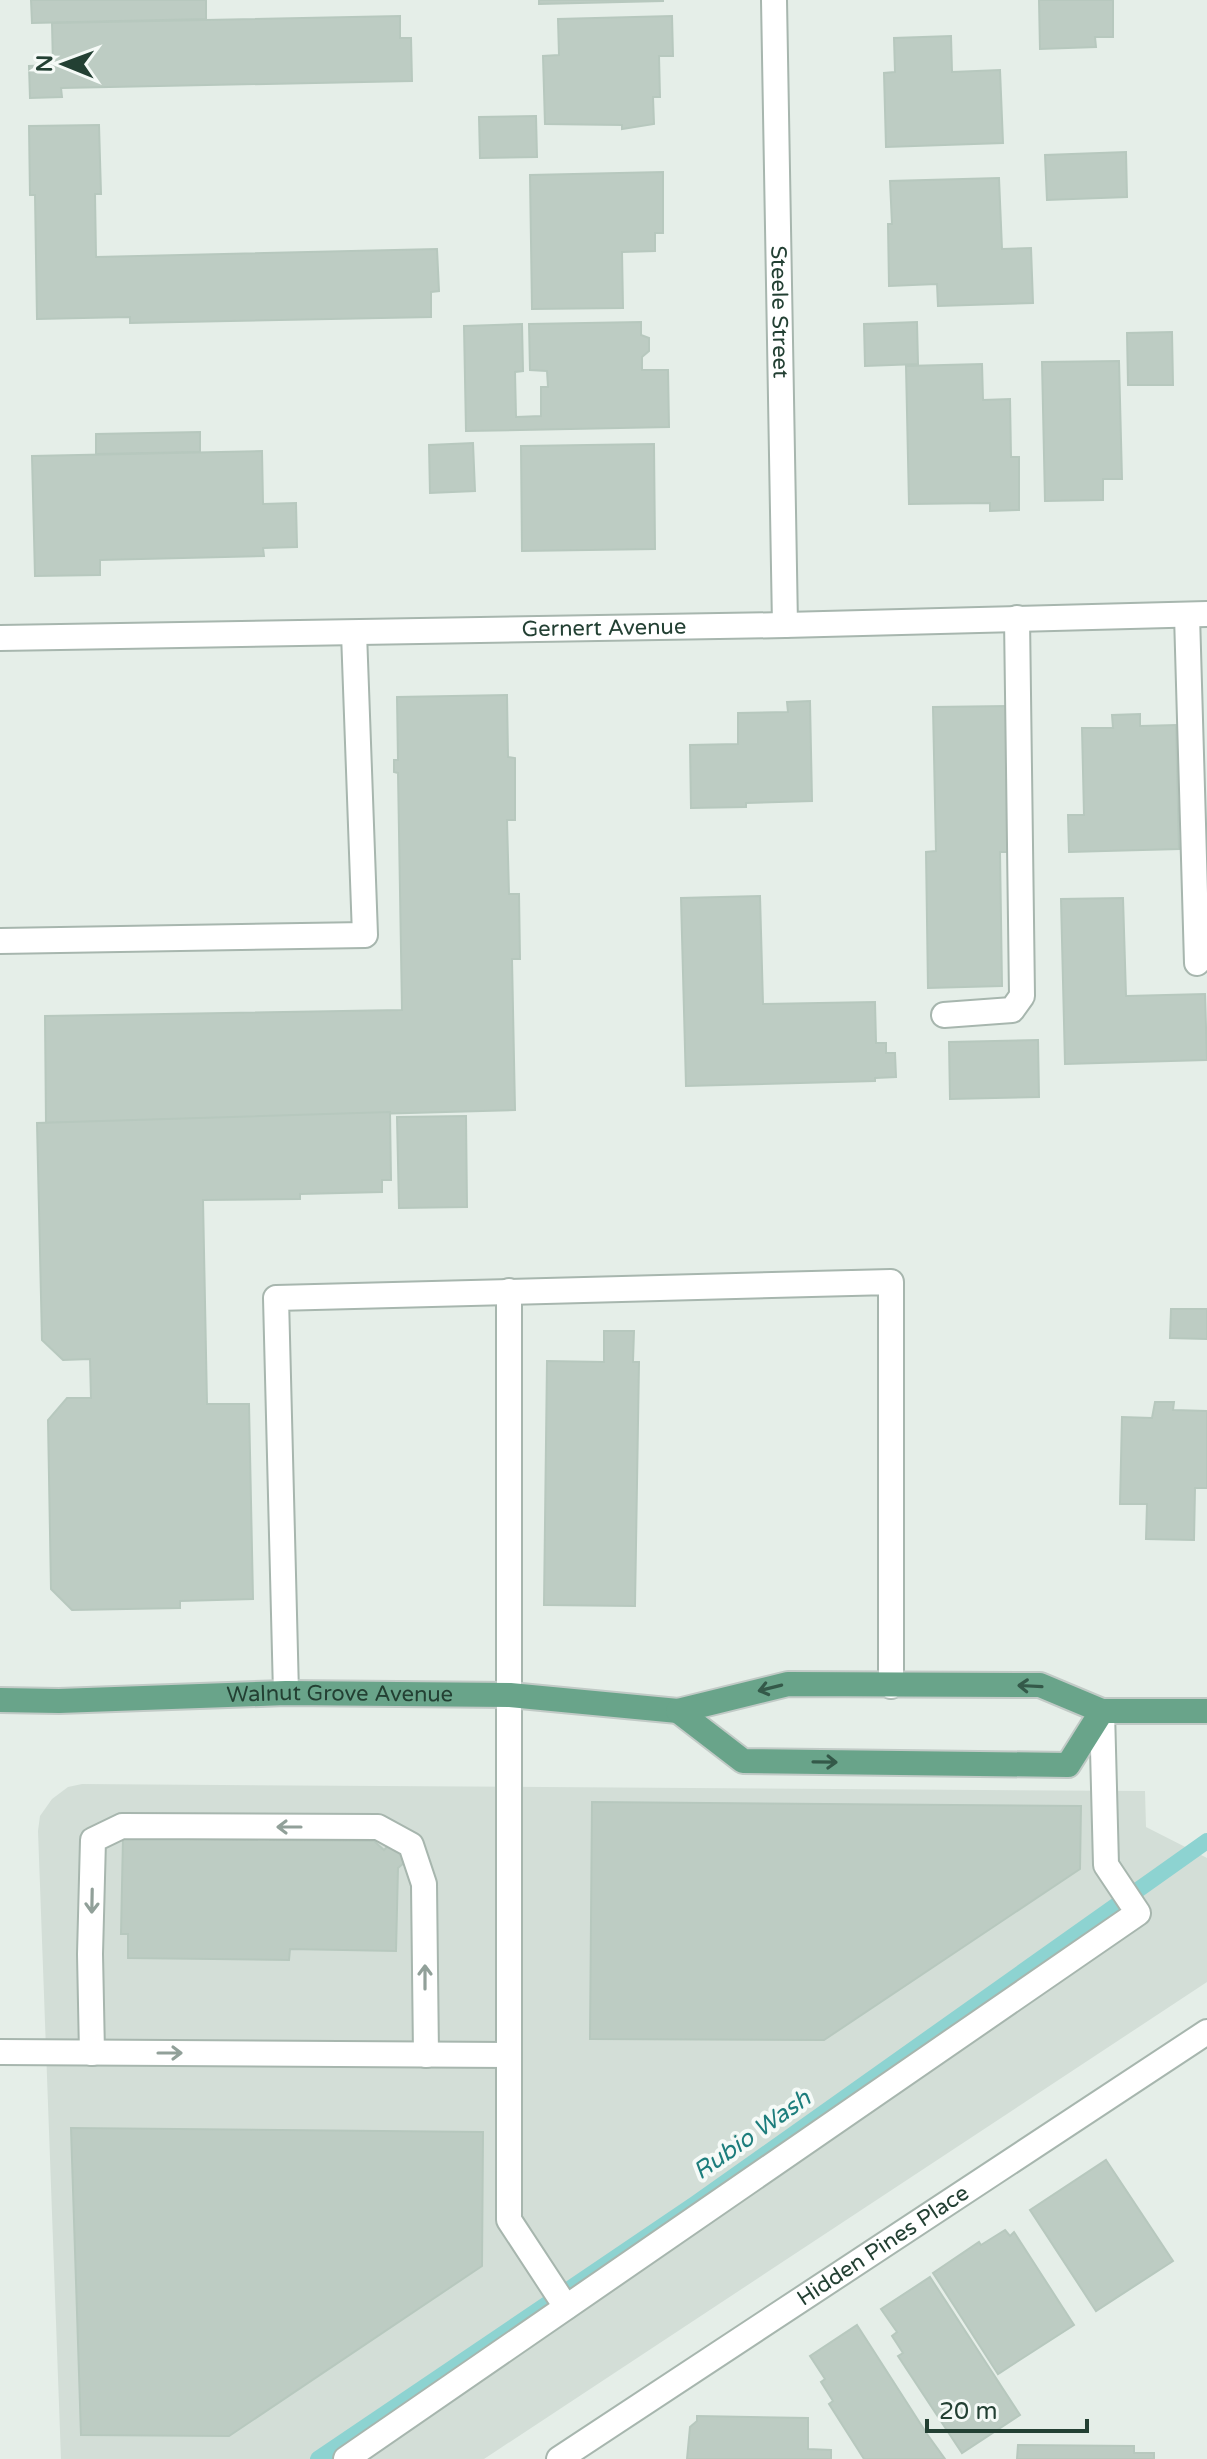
<svg xmlns="http://www.w3.org/2000/svg" width="1207" height="2459" viewBox="0 0 1207 2459" font-family="'Varela Round',sans-serif">
  <rect width="100%" height="100%" fill="#e5eee8"/>
  <polygon fill="#d3ded7" points="82,1784 1145,1791 1146,1827 1207,1858 1207,1982 484,2459 61,2459 38,1831 40,1816 52,1799 68,1787"/>
  <g fill="none" stroke-linecap="round" stroke-linejoin="round">
    <polyline stroke="#8dd3d1" stroke-width="16" points="318,2459 695,2204 1207,1841"/>
  </g>
  <g fill="#bdccc3" stroke="#b7c8be" stroke-width="2">
    <polygon points="31,0 206,0 206,19 32,23"/>
    <polygon points="539,0 663,0 663,1 539,4"/>
    <polygon points="1039,0 1113,0 1113,37 1095,37 1096,47 1040,49"/>
    <polygon points="400,16 400,38 411,38 412,81 61,88 62,97 30,98 29,66 53,65 52,23"/>
    <polygon points="672,16 673,56 659,56 660,97 653,97 654,124 622,129 622,125 545,124 543,56 559,55 558,19"/>
    <polygon points="951,36 952,72 1000,70 1003,143 886,147 884,73 895,72 894,38"/>
    <polygon points="536,116 537,157 480,158 479,117"/>
    <polygon points="99,125 101,194 95,194 96,257 437,249 439,291 431,292 431,317 130,323 130,317 37,319 35,195 30,195 29,126"/>
    <polygon points="1126,152 1127,197 1047,200 1045,155"/>
    <polygon points="663,172 663,233 655,233 655,251 622,252 623,308 532,309 530,175"/>
    <polygon points="999,178 1002,249 1031,248 1033,303 938,306 937,284 889,286 888,224 892,224 890,181"/>
    <polygon points="641,322 641,335 649,338 649,351 642,357 642,370 668,370 669,427 466,431 464,326 522,324 523,371 515,372 516,417 541,416 541,387 548,387 547,371 530,370 529,324"/>
    <polygon points="917,322 918,364 865,366 864,324"/>
    <polygon points="1172,332 1173,385 1128,385 1127,333"/>
    <polygon points="1119,361 1122,479 1103,479 1103,500 1045,501 1042,362"/>
    <polygon points="982,364 983,400 1010,399 1011,457 1019,457 1019,510 990,511 990,503 909,504 906,366"/>
    <polygon points="200,432 200,452 96,454 96,434"/>
    <polygon points="473,443 475,491 430,493 429,445"/>
    <polygon points="654,444 655,549 522,551 521,446"/>
    <polygon points="262,451 263,504 296,503 297,547 263,548 264,556 100,560 100,575 35,576 32,456"/>
    <polygon points="507,695 508,757 515,758 515,820 507,820 509,894 519,894 520,959 512,959 515,1110 46,1123 45,1016 402,1010 398,773 394,772 394,760 398,760 397,697"/>
    <polygon points="810,701 812,801 746,803 746,807 691,808 690,745 738,744 738,713 788,712 787,702"/>
    <polygon points="1008,706 1010,852 1000,852 1002,986 928,988 926,852 936,851 933,707"/>
    <polygon points="1140,714 1140,726 1176,725 1179,849 1069,852 1068,815 1084,815 1082,728 1113,728 1112,715"/>
    <polygon points="760,896 763,1004 875,1002 876,1043 886,1043 886,1053 895,1053 896,1077 875,1078 875,1081 686,1086 681,898"/>
    <polygon points="1123,898 1126,996 1205,994 1207,1060 1065,1064 1061,899"/>
    <polygon points="1038,1040 1039,1097 950,1099 949,1042"/>
    <polygon points="390,1112 391,1180 382,1180 382,1192 300,1194 300,1199 203,1200 207,1404 249,1404 253,1599 180,1601 180,1608 72,1610 51,1589 48,1420 67,1398 91,1398 90,1359 63,1360 42,1340 37,1123"/>
    <polygon points="466,1116 467,1207 399,1208 397,1117"/>
    <polygon points="1171,1309 1207,1309 1207,1339 1170,1338"/>
    <polygon points="604,1331 634,1331 633,1362 639,1362 635,1606 544,1605 547,1361 604,1362"/>
    <polygon points="1155,1402 1174,1402 1173,1410 1207,1411 1207,1488 1195,1488 1194,1540 1146,1539 1147,1504 1120,1504 1122,1417 1152,1418"/>
    <polygon points="592,1802 1081,1806 1080,1869 824,2040 590,2039"/>
    <polygon points="257,1828 270,1828 270,1840 374,1841 384,1850 388,1846 392,1848 399,1841 409,1852 402,1860 405,1862 398,1868 396,1951 290,1949 289,1960 128,1958 128,1934 121,1934 123,1838 257,1840"/>
    <polygon points="71,2128 483,2132 482,2266 229,2436 81,2435"/>
    <polygon points="1106,2160 1173,2261 1096,2311 1030,2210"/>
    <polygon points="1005,2230 1010,2236 1014,2232 1074,2325 998,2374 933,2273 979,2242 981,2245"/>
    <polygon points="930,2277 1020,2415 962,2453 898,2356 903,2353 892,2336 897,2332 881,2309"/>
    <polygon points="857,2325 927,2434 945,2459 864,2459 829,2404 833,2401 821,2382 825,2379 810,2356"/>
    <polygon points="697,2416 808,2418 808,2449 831,2450 831,2459 687,2459 690,2427 697,2421"/>
    <polygon points="1018,2445 1134,2446 1134,2453 1154,2453 1154,2459 1017,2459"/>
  </g>
  <g fill="none" stroke-linecap="round" stroke-linejoin="round">
    <g stroke="#a7b6ae" stroke-width="28">
      <g id="minor">
        <path id="s1" d="M774,0L785,625"/>
        <polyline points="1187,615 1197,963"/>
        <path id="s2" d="M0,638L785,625L1207,614"/>
        <polyline points="0,941 365,935 354,633"/>
        <polyline points="944,1015 1012,1010 1022,996 1017,618"/>
        <polyline points="509,1291 509,2220 566,2307"/>
        <polyline points="286,1693 276,1298 891,1282 891,1686"/>
        <polyline points="0,2052 509,2055"/>
        <polyline points="92,2053 90,1954 93,1840 122,1826 378,1827 411,1845 424,1884 426,2055"/>
        <polyline points="346,2459 1138,1913 1106,1865 1102,1711"/>
        <path id="s3" d="M559,2459L1207,2032"/>
      </g>
    </g>
    <g stroke="#c1cac6" stroke-width="28">
      <g id="major">
        <path id="s4" d="M0,1700L59,1701L286,1693L510,1695L678,1711"/>
        <polyline points="1102,1711 1068,1765 743,1761 678,1711 788,1684 1040,1685 1102,1711 1207,1711"/>
      </g>
    </g>
    <use href="#minor" stroke="#fff" stroke-width="24"/>
    <use href="#major" stroke="#69a48a" stroke-width="24"/>
  </g>
  <defs><path id="oneway-shaft" d="M-6 0H5M1.5-3L5.5 0L1.5 3" fill="none" stroke-width="1.6" stroke-linecap="round" stroke-linejoin="round" transform="scale(2)"/></defs>
  <g stroke="#345949">
    <use href="#oneway-shaft" transform="translate(1030 1686) rotate(-177)"/>
    <use href="#oneway-shaft" transform="translate(770 1688) rotate(166)"/>
    <use href="#oneway-shaft" transform="translate(825 1762) rotate(1)"/>
  </g>
  <g stroke="#91a099">
    <use href="#oneway-shaft" transform="translate(289 1827) rotate(-180)"/>
    <use href="#oneway-shaft" transform="translate(92 1901) rotate(91)"/>
    <use href="#oneway-shaft" transform="translate(425 1977) rotate(-90)"/>
    <use href="#oneway-shaft" transform="translate(170 2053)"/>
  </g>
  <g text-anchor="middle" dominant-baseline="central" stroke-width="8" stroke-linejoin="round" paint-order="stroke">
    <g font-size="22" fill="#234033" stroke="#f5faf7">
      <text stroke="none"><textPath href="#s1" startOffset="312">Steele Street</textPath></text>
      <text stroke="none"><textPath href="#s2" startOffset="604">Gernert Avenue</textPath></text>
      <text stroke="none"><textPath href="#s4" startOffset="340">Walnut Grove Avenue</textPath></text>
      <text stroke="none"><textPath href="#s3" startOffset="388">Hidden Pines Place</textPath></text>
    </g>
    <g font-size="24" font-style="italic" fill="#1c7d7c" stroke="#f5faf7">
      <text transform="translate(752 2135) rotate(-35)">Rubio Wash</text>
    </g>
  </g>
  <g transform="translate(64 64) rotate(271)" stroke="#f5faf7" stroke-width="6" paint-order="stroke">
  <path d="M0-6L14 30L0 20L-14 30Z" fill="#234033"/>
  <text y="-12" font-size="22" font-weight="bold" text-anchor="middle" fill="#234033">N</text>
  </g>
  <path d="M927 2419v12h160v-12" fill="none" stroke="#234033" stroke-width="4"/>
  <text x="939" y="2419" font-size="24" fill="#234033" stroke="#f5faf7" stroke-width="6" paint-order="stroke">20 m</text>
</svg>
